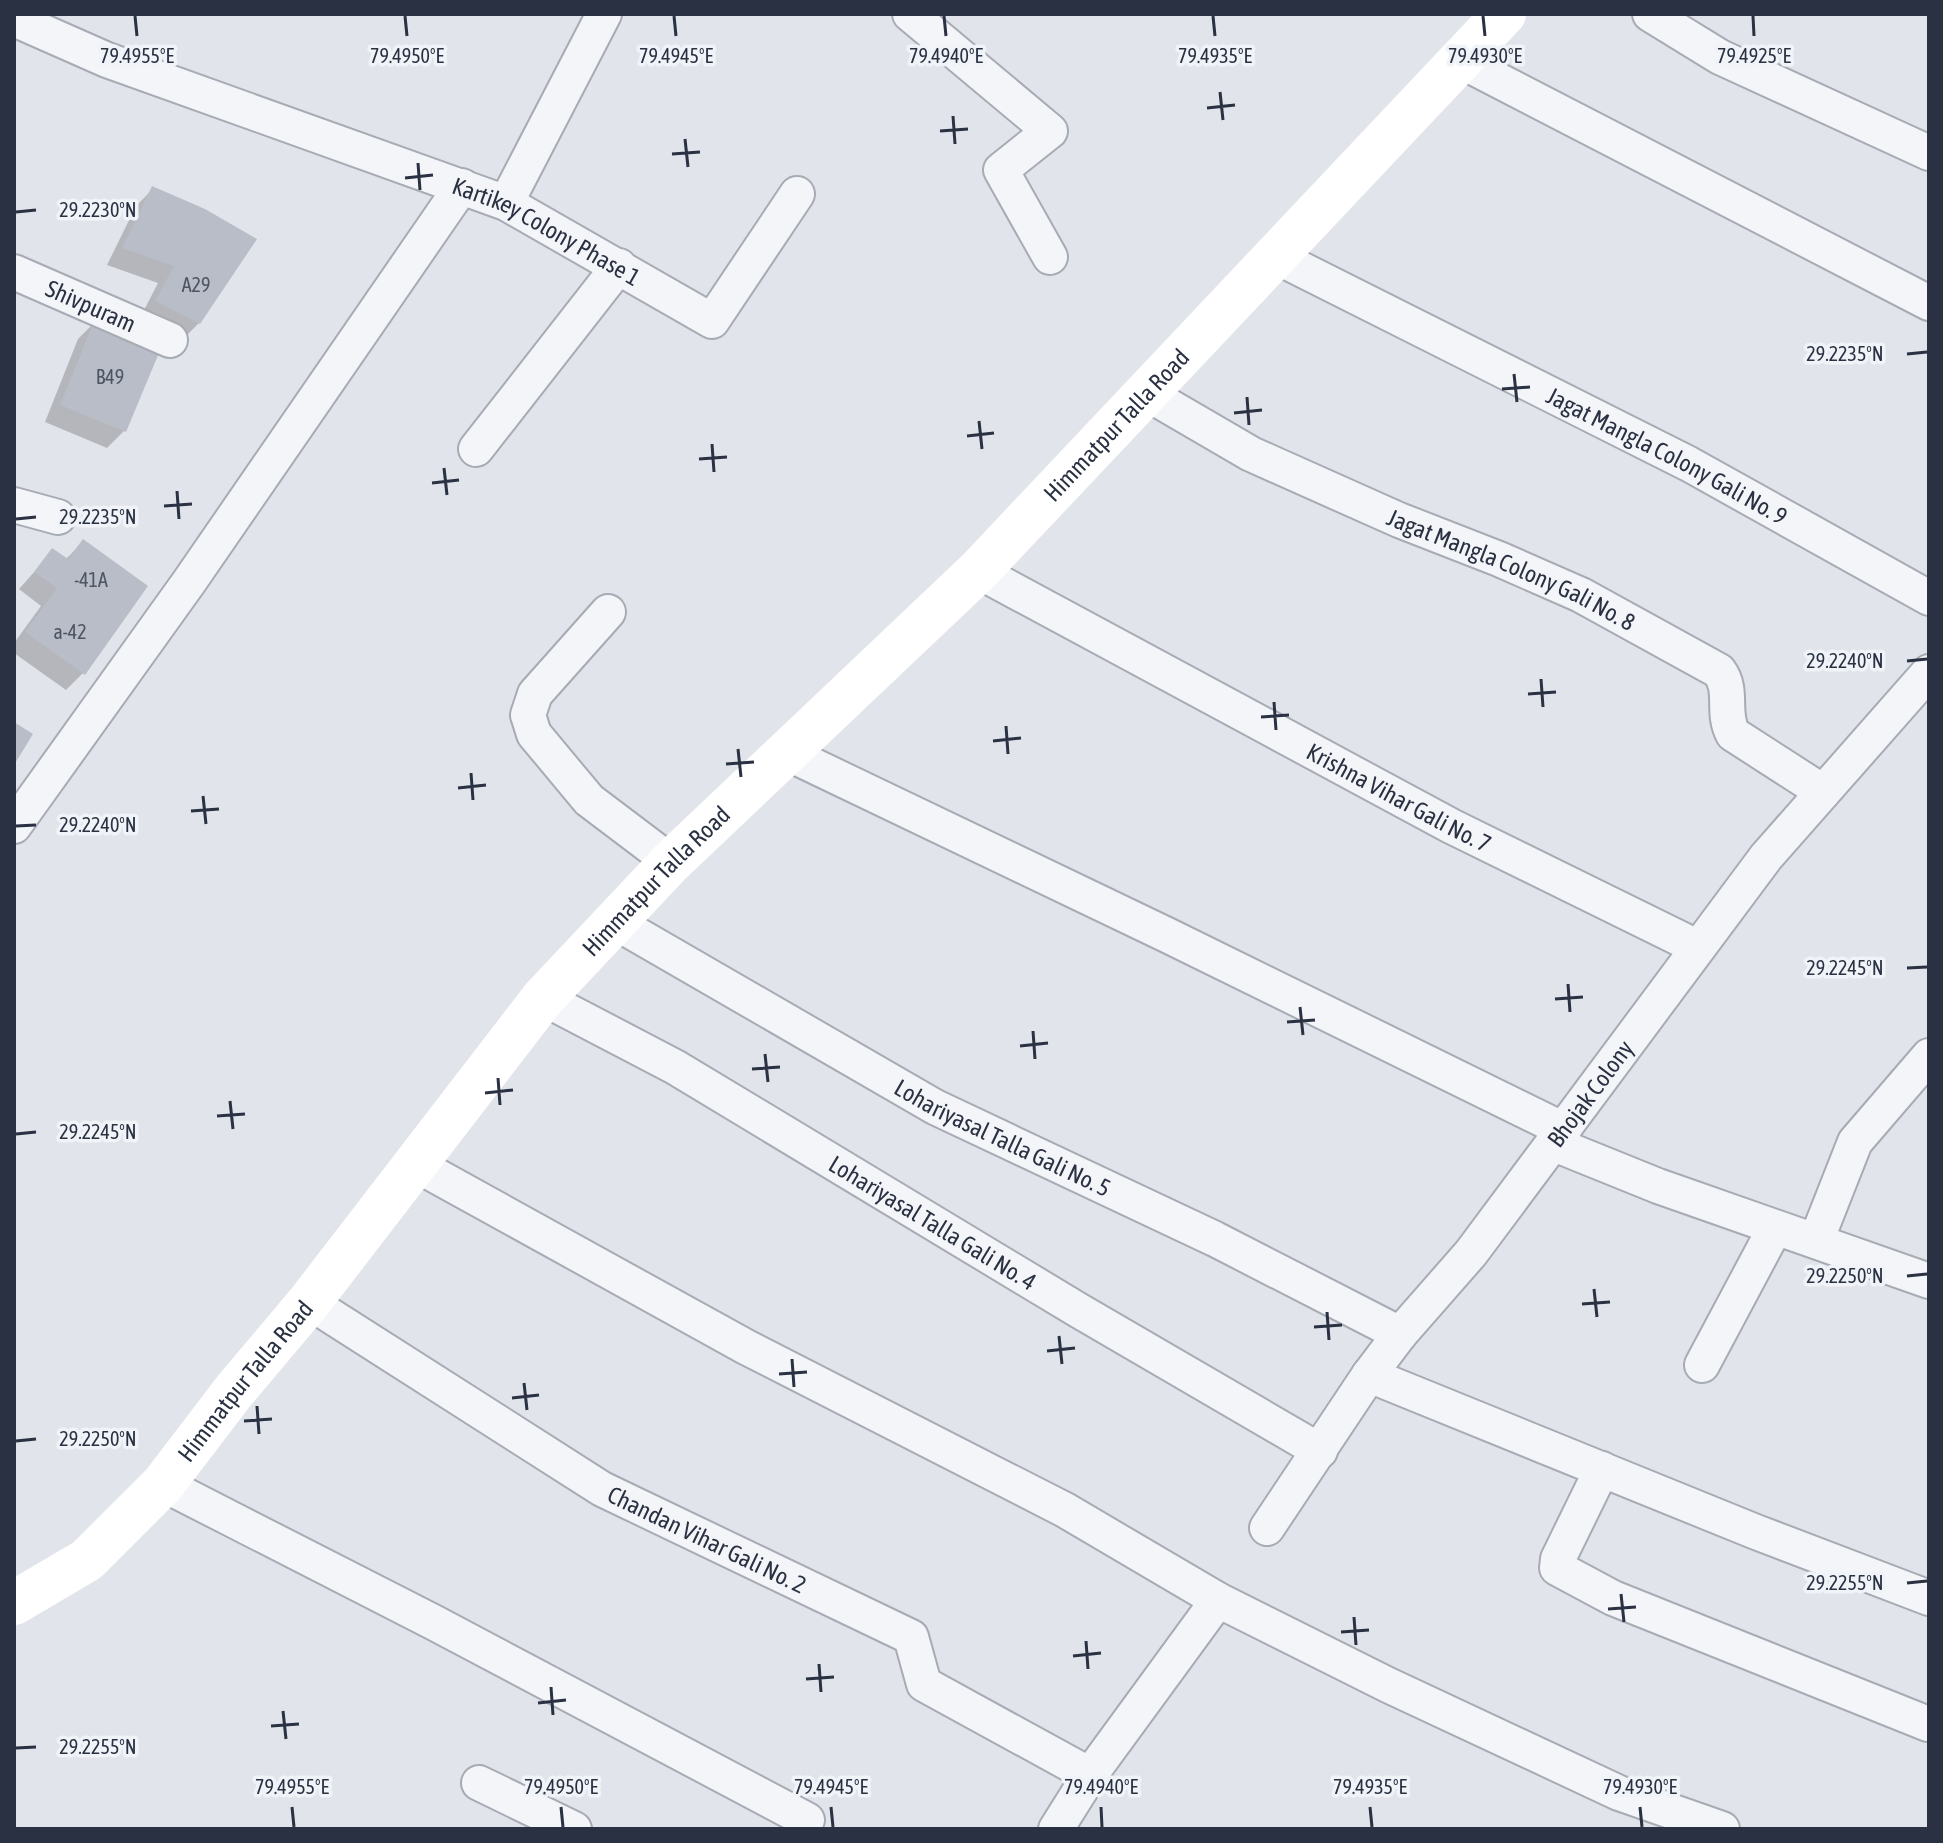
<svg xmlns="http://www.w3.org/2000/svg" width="1943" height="1843" viewBox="0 0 1943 1843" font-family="'Asap Condensed',sans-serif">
  <rect width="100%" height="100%" fill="#e1e4ea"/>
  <g fill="#0003">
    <polygon points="153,189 199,323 182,340 140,318 158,283 107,265 136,206"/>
    <polygon points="95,322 124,431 107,448 45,422 78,339"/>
    <polygon points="83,542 83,673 66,690 14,653 14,643 41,606 19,589 53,551 65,560"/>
  </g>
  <g fill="#b8bdc7">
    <polygon points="152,186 205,209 257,239 200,324 155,301 174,266 122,248"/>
    <polygon points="95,319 161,348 126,432 60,405"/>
    <polygon points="83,539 148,586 85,675 25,632 57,588 34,572 52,548 68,559"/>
    <polygon points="14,722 33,734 14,765"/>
  </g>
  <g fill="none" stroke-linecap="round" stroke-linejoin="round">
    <g stroke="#a6abb4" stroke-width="38">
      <g id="street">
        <polyline points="910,14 1050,131 1001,170 1050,257"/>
        <polyline points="1650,14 1720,57 1929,153"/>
        <path id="s1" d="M14,19L107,60L506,203L712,321L797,194"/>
        <polyline points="1461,61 1929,303"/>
        <polyline points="506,203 604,14"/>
        <path id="s2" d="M1275,256L1689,464L1929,598"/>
        <path id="s3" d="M14,272L170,340"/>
        <path id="s4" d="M1148,394L1251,454L1399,520L1499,559L1581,595L1719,671C1734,691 1721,712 1733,734L1823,792"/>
        <polyline points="476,449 619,266"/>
        <polyline points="14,505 58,517"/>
        <path id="s5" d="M978,571L1451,826L1697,947"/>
        <polyline points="608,612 535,694 528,715 534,734 589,800 671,862"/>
        <polyline points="785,752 1167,935 1564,1130"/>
        <polyline points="14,826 189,582 462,186"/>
        <path id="s6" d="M615,922L935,1107L1215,1239L1400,1334"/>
        <path id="s7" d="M543,998L675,1067L1078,1310L1320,1451"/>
        <polyline points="1554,1144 1658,1186 1929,1281"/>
        <polyline points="415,1164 746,1347 1065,1510 1218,1600 1388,1685 1619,1793 1722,1829"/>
        <polyline points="1816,1241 1855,1142 1929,1056"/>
        <path id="s8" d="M309,1302L602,1489L911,1637L924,1684L1090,1775"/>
        <polyline points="1702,1365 1775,1228"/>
        <polyline points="1369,1375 1756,1532 1929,1598"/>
        <polyline points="1602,1469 1558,1559 1557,1568 1613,1598 1928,1724"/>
        <polyline points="163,1484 433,1622 807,1820"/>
        <path id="s9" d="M1267,1528L1369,1375L1400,1334L1471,1253L1766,857L1929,672"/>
        <polyline points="479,1783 574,1829"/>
        <polyline points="1056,1829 1090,1775 1218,1600"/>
      </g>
    </g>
    <use href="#street" stroke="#f4f5f8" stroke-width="34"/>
    <path stroke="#fff" stroke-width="44" id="s10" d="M14,1603L87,1560L163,1484L234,1391L309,1302L543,998L671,862L978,571L1504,14"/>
  </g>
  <path fill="none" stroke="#293142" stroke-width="3" d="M135,16L137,36M405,16L407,36M674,16L676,36M944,16L946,36M1213,16L1215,36M1483,16L1485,36M1753,16L1754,36M1220,92L1223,120M1207,108L1235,105M953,116L955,144M940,131L968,129M685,139L688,167M672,154L700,152M418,163L420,190M405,178L433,175M16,212L36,210M1907,354L1927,352M1514,374L1517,402M1502,389L1530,387M1247,397L1249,425M1234,413L1262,410M979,421L982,449M967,436L994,433M712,444L714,472M699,459L727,457M444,468L447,495M432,483L459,480M177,491L179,519M164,506L192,504M16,519L36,517M1907,661L1927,659M1541,679L1543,707M1528,694L1556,692M1274,702L1276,730M1261,717L1289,715M1006,726L1008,754M993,741L1021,738M738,749L741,777M726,764L754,762M471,773L473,800M458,788L486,785M203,796L206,824M191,811L219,809M16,826L36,825M1907,968L1927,967M1568,984L1570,1012M1555,999L1583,997M1300,1007L1303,1035M1287,1022L1315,1020M1033,1031L1035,1059M1020,1046L1048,1043M765,1054L768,1082M752,1069L780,1067M498,1078L500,1105M485,1093L513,1090M230,1101L233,1129M217,1116L245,1114M16,1134L36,1132M1907,1276L1927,1274M1594,1289L1597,1317M1582,1304L1610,1302M1327,1312L1329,1340M1314,1327L1342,1325M1059,1336L1062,1364M1047,1351L1075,1348M792,1359L794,1387M779,1374L807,1372M524,1383L527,1410M512,1398L539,1395M257,1406L259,1434M244,1421L272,1419M16,1441L36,1439M1907,1583L1927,1581M1621,1594L1624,1622M1608,1609L1636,1607M1354,1617L1356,1645M1341,1632L1369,1630M1086,1641L1088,1669M1073,1656L1101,1653M819,1664L821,1692M806,1679L834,1677M551,1687L553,1715M538,1703L566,1700M283,1711L286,1739M271,1726L299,1724M16,1748L36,1747M292,1807L294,1827M561,1807L563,1827M831,1807L833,1827M1101,1807L1102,1827M1370,1807L1372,1827M1640,1807L1642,1827"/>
  <g text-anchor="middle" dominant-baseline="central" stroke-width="7" stroke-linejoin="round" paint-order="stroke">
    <g font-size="20" fill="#4d5463">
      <text x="196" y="284">A29</text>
      <text x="110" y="376">B49</text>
      <text x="91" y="579">-41A</text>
      <text x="70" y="631">a-42</text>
    </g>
    <g font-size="24" fill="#293142" stroke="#f0f3f7">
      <text stroke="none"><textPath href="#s1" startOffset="574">Kartikey Colony Phase 1</textPath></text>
      <text stroke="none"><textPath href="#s3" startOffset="84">Shivpuram</textPath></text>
      <text stroke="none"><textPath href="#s10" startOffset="1620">Himmatpur Talla Road</textPath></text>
      <text stroke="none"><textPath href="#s2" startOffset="440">Jagat Mangla Colony Gali No. 9</textPath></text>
      <text stroke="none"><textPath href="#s4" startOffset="404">Jagat Mangla Colony Gali No. 8</textPath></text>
      <text stroke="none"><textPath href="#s5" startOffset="478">Krishna Vihar Gali No. 7</textPath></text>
      <text stroke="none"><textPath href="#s10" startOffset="972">Himmatpur Talla Road</textPath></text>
      <text stroke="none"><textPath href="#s9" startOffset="542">Bhojak Colony</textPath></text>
      <text stroke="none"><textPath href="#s6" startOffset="444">Lohariyasal Talla Gali No. 5</textPath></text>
      <text stroke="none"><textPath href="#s7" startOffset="450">Lohariyasal Talla Gali No. 4</textPath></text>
      <text stroke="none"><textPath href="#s10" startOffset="324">Himmatpur Talla Road</textPath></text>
      <text stroke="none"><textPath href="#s8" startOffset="464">Chandan Vihar Gali No. 2</textPath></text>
    </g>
  </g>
  <g font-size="20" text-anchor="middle" fill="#293142" stroke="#f0f3f7" stroke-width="7" stroke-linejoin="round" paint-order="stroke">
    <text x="137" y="63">79.4955°E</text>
    <text x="407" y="63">79.4950°E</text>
    <text x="676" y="63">79.4945°E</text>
    <text x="946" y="63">79.4940°E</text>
    <text x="1215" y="63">79.4935°E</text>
    <text x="1485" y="63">79.4930°E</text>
    <text x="1754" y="63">79.4925°E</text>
    <text x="98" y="217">29.2230°N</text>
    <text x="1845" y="361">29.2235°N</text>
    <text x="98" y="524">29.2235°N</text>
    <text x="1845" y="668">29.2240°N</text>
    <text x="98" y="832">29.2240°N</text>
    <text x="1845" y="975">29.2245°N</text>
    <text x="98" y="1139">29.2245°N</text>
    <text x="1845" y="1283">29.2250°N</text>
    <text x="98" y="1446">29.2250°N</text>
    <text x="1845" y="1590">29.2255°N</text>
    <text x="98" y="1754">29.2255°N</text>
    <text x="292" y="1794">79.4955°E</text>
    <text x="561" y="1794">79.4950°E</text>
    <text x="831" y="1794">79.4945°E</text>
    <text x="1101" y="1794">79.4940°E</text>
    <text x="1370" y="1794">79.4935°E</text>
    <text x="1640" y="1794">79.4930°E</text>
  </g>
  <rect width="1943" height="1843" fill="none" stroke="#293142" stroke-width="32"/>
</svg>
